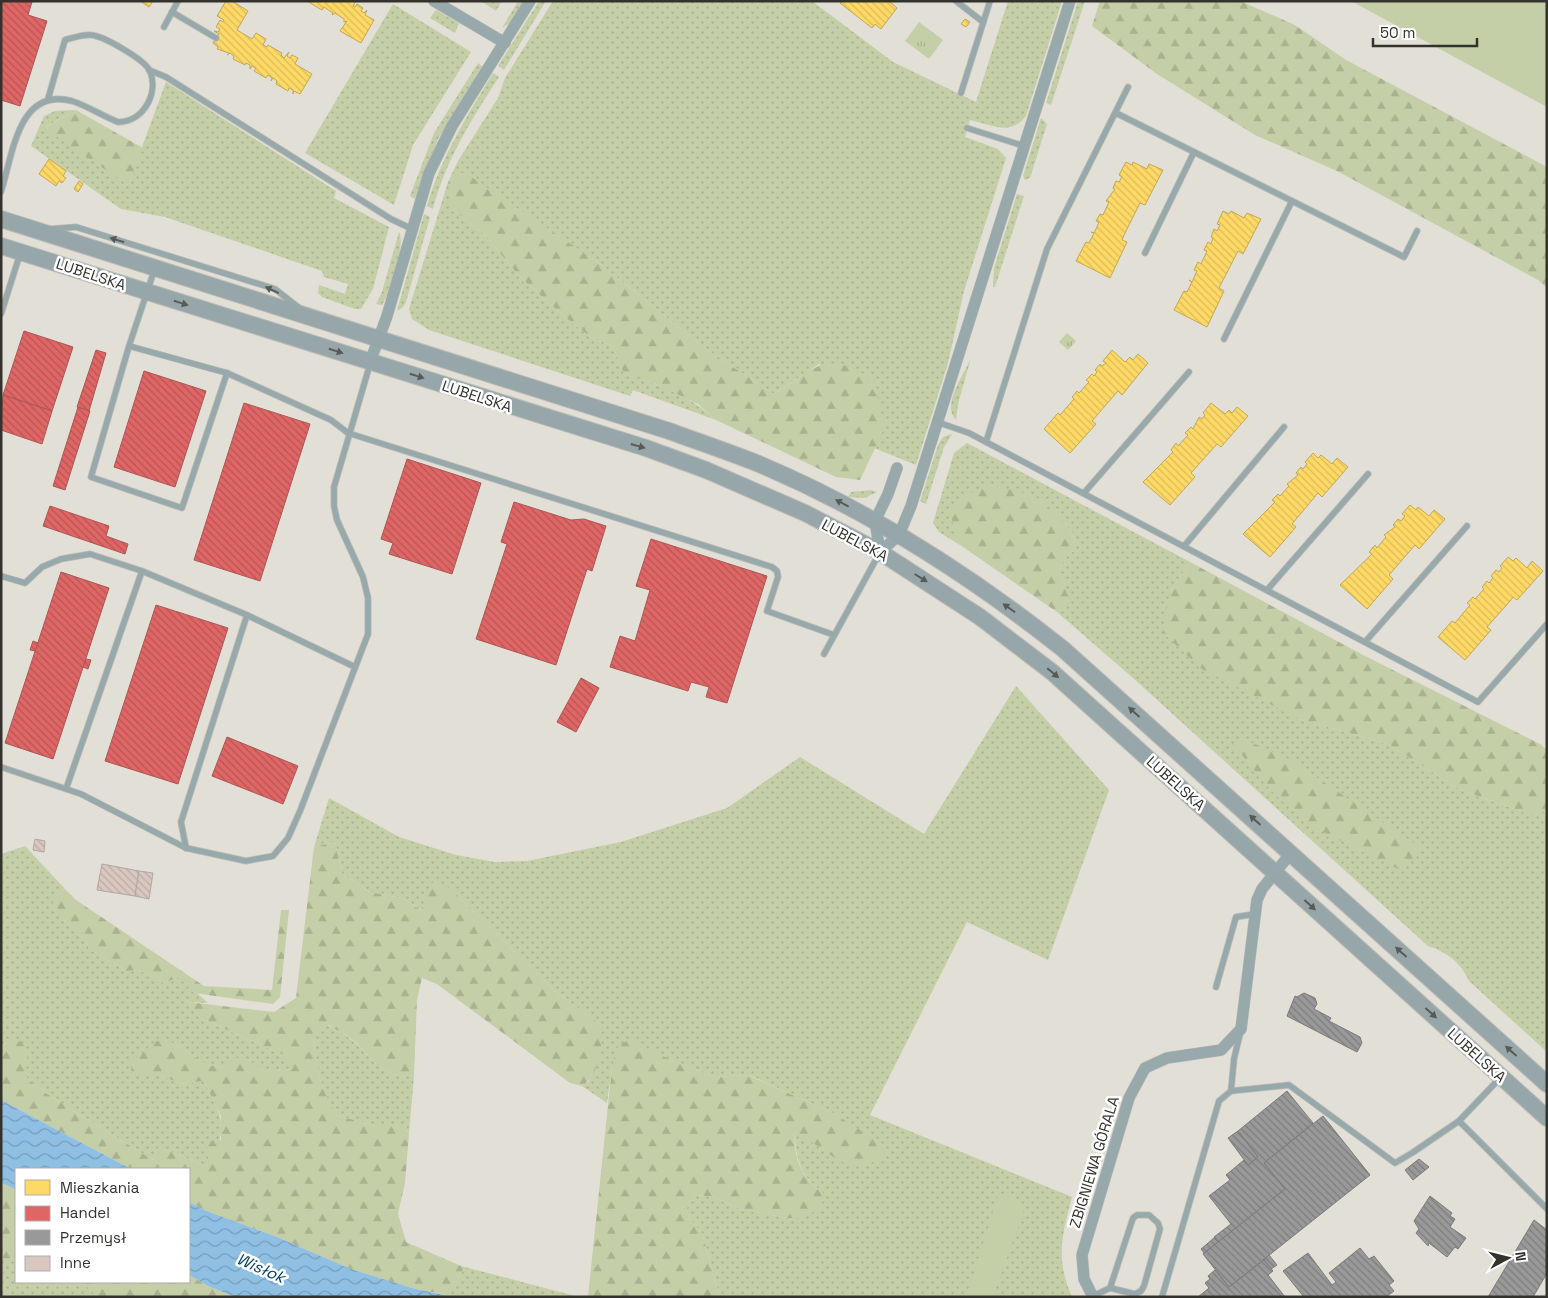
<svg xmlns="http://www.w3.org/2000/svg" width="1548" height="1298" viewBox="0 0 1548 1298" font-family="'Space Grotesk',sans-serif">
  <defs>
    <pattern id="grass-dots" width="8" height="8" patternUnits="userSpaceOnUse" patternTransform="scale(1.25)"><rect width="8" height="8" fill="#c4cea7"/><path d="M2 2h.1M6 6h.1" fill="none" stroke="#a9b190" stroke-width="1.8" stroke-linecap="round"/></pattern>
    <pattern id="forest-firs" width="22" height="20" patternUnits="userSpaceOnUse" patternTransform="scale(1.25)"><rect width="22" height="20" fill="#c4cea7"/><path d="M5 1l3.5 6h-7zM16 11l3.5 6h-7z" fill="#a9b190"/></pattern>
    <pattern id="park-tufts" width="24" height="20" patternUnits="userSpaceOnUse" patternTransform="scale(1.25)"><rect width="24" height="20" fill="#c4cea7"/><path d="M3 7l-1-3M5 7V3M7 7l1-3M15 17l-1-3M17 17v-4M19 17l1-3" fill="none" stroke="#a9b190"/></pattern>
    <pattern id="water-waves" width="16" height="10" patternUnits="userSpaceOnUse" patternTransform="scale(1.25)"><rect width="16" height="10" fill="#8fc0e4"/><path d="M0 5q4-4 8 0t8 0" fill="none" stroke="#769db9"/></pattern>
    <pattern id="homes-back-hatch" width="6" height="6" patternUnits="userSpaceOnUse" patternTransform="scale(1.25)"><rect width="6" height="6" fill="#ffd966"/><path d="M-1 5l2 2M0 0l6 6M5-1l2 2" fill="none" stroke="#dbbb59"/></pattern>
    <pattern id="shops-back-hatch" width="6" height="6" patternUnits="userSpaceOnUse" patternTransform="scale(1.25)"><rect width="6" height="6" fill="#e06666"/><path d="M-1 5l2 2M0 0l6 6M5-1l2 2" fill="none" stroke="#b65554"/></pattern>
    <pattern id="industry-back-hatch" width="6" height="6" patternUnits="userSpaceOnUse" patternTransform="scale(1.25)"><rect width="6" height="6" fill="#999"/><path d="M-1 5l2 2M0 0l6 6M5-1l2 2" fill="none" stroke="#7e7d7d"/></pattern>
    <pattern id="building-back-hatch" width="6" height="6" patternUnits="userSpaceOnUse" patternTransform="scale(1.25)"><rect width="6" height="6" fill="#dac7c0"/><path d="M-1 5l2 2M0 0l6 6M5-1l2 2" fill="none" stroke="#bcaba5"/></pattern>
  </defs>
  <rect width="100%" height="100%" fill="#e2dfd7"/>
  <g fill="url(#grass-dots)">
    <polygon points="481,1 502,1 496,11"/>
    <polygon points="518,1 524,1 511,22 502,28"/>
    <polygon points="539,1 546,1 504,70 498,66"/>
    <path d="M553,1H812L893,62L976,102L1008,1H1062L1026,116C1009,137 991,124 970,120L965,137L998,149L1006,158L964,291L948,363L916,465L874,448L885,427L819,364L774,394L710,352L596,261L549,231L452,209L484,234L521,278L559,312L590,337L613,346L624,374C659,384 689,395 716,420L633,390L630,396L429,330L412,319L409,309L448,182L458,161L498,98L505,78Z"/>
    <polygon points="1078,1 1085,1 1051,105 1046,103 1047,100"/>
    <polygon points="393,4 471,52 413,145 394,205 305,153"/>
    <polygon points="436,10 459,23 455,33 430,18"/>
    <polygon points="478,63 483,67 438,139 415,199 410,196 434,133"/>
    <path d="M493,73L499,77C471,120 446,160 433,209L427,206C441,157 467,116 493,73Z"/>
    <polygon points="166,82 336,191 334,198 389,227 373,289 361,309 355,309 322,297 318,293 319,285 345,294 348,284 324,277 322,271 165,217 121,209 31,146 44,116 55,111 76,110 45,127 128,185"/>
    <polygon points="1041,118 1047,124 1030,178 1025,180 1023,176"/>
    <polygon points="1017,194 1024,196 995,287 993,287 994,268"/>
    <polygon points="424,214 430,217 406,302 402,308 397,311"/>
    <path d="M399,232C406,244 390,293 382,305L376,304L382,292Z"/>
    <path d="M971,358L958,404L956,420C941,405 964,375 971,358Z"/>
    <polygon points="952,434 944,447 926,504 920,501 938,445 943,437"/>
    <path d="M967,443L1190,562L1170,592L1299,719L1388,744L1461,790L1532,815L1547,811V1052L1469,981C1462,964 1446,951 1428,946L1133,678L1057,612L1067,607V594L1059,569L1067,556L1076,549L1073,533L1042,500L990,485L955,537L963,547L939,532L933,523L954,453Z"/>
    <polygon points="871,490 877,492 865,498 848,497 851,492"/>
    <path d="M1016,686L1109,790L1048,960L967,922L870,1115L1072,1197C1062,1236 1055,1258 1072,1297H720L702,1233L692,1222L686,1209L697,1195L714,1197L740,1209L787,1218L823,1193C799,1174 797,1161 794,1132L811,1139L819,1147L833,1113L749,1075L714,1077L671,1060L612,1067L607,1103L582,1086L589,1081L602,1026L555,991L454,892L422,910L402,898L370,892L342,874L335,842L314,847L329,798L399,837L456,855L495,862L527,861L621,842L727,808L800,757L924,834Z"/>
    <path d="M25,846L65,889L56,896L64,921L84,934L89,949L126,971L139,970L164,983L179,977L208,1003L188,1002L200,1018L284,1055L294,1069L264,1072L242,1055L225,1067L206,1065L175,1043L132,1076H163L181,1084L204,1081C224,1121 228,1125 209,1167L159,1147L153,1160L44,1092L24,1075L5,1042L1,1060V854Z"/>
    <path d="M327,1025C334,1029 342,1032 348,1037C369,1052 383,1083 414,1075L409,1133L405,1125H374L338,1116C319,1089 317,1068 313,1035Z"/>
    <polygon points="1,1258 16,1259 16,1282 82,1282 98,1297 1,1297"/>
    <polygon points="461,1266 579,1297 454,1297 442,1294 458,1279 463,1270"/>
  </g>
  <g fill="url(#forest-firs)">
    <polygon points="1100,1 1240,1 1295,25 1346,60 1547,167 1547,288 1538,280 1339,172 1255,135 1157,74 1092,26"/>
    <polygon points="76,110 143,148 128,185 44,128"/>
    <path d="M464,172L596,261L710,352L774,394C816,369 824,347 873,380L885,427L860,480L836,477L716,420L698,404L656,384L624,374L613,346L590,337L559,312L521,278L484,234L452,209L448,182Z"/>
    <polygon points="990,485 1029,494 1042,500 1073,533 1076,549 1067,556 1059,569 1067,594 1071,600 1067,607 1057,612 963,547 955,537 950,506 968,494"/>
    <polygon points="1190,562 1363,655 1540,744 1547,750 1547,811 1532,815 1461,790 1388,744 1299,719 1202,669 1163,633 1170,592"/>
    <polygon points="1246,740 1291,760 1421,848 1412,861 1396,868 1309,825 1274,794 1233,744"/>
    <path d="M335,842L342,874L370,892L402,898L421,910L435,877L454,892L555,991L602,1026C602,1046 600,1074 582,1086L570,1083L437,984L422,978L417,1000L414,1075C383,1083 369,1052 349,1037C342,1032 334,1029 328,1025L313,1035C317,1068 319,1088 338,1116L374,1125H405L409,1133L405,1183L398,1214L406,1242L461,1266L463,1270L458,1279L442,1294L412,1288L351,1269L277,1237L204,1210L189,1202V1169H131L1,1100V1060L5,1042L21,1041L28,1051L25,1076L44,1092L153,1160L159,1147L209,1167L206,1141L221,1140V1116L204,1081L181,1084L163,1076H132L131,1062L156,1041L175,1043L206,1065L225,1067L242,1055L264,1072L293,1069L284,1055L200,1018L188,1002L274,1012L296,998L314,847Z"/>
    <polygon points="65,889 76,900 204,986 272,990 281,910 289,910 280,997 273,1004 194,993 179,977 164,983 139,970 126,971 89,949 84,934 64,921 51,907 56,896"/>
    <path d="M629,1039L671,1060L714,1077L748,1075L833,1113L881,1143L884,1153C853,1188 823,1143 794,1132C795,1161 800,1175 823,1193L822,1207L803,1218H787L740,1209L714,1197L697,1195L686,1209L692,1222L702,1233L720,1297H588L612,1067L617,1048Z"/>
    <polygon points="1,1182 16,1190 16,1259 1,1258"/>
    <polygon points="189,1275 208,1286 236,1297 98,1297 82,1282 189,1282"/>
  </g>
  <g fill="url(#park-tufts)">
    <polygon points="919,22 943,40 929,59 905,41"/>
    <polygon points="1067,333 1076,341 1068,350 1059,342"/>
  </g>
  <g fill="#c4cea7">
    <polygon points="1351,1 1547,1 1547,107"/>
    <polygon points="999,1193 1026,1205 993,1297 966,1297"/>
  </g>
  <g fill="url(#water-waves)">
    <polygon points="1,1100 131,1169 16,1169 16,1190 1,1182"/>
    <polygon points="189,1202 204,1210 277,1237 351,1269 412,1288 454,1297 236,1297 208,1286 189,1275"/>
  </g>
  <g fill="url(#homes-back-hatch)" stroke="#c2a755">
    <polygon points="140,1 153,1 149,7"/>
    <polygon points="226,1 232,1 248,11 237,30 252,39 256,33 266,39 263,45 267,47 268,45 282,53 281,55 284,58 289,52 287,56 290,58 292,55 298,58 295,64 312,74 300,94 294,91 293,94 293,90 289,88 288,91 276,84 277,81 273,78 271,81 272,78 268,75 266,78 254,71 256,68 252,66 250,69 250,65 246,63 245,65 233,59 234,56 230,53 227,55 229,53 217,49 218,47 213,43 219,34 214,31 218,32 220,29 216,27 220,20 223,22 224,20 217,16"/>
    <polygon points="307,1 356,1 353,6 355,7 357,4 363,8 361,11 364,13 367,10 365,15 374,20 361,43 340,31 347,21 344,22 344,19 335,13 332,15 333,13 324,7 322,10"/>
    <polygon points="842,1 889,1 897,8 881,29 875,24 872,28 840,3"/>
    <polygon points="965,19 970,22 966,27 961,24"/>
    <polygon points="49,159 66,171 63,176 66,178 62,183 59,181 56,186 39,174"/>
    <polygon points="1126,162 1132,165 1133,162 1147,169 1149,164 1163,170 1145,205 1140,203 1124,235 1122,240 1127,242 1110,278 1076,261 1086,242 1089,243 1094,233 1091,232 1094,233 1097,227 1099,222 1096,221 1100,214 1103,215 1109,202 1106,201 1115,189 1113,188 1116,181 1119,182 1122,177 1119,175"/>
    <polygon points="79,181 83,184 78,192 74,189"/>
    <polygon points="1223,211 1229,214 1231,211 1244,218 1247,213 1261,219 1243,254 1238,251 1219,288 1224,291 1207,327 1174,310 1184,291 1187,292 1192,282 1189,280 1192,282 1197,271 1194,270 1198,262 1201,264 1207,251 1204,250 1208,242 1211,244 1213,238 1211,237 1214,229 1217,231 1220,225 1217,224"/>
    <polygon points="1112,350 1125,362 1130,357 1133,360 1138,354 1148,363 1122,395 1118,391 1092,421 1096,424 1070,453 1044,429 1058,413 1060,415 1074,399 1072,397 1077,391 1079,393 1089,382 1086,380 1092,374 1094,376 1097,372 1095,370 1100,364 1102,366 1106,363 1103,361"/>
    <polygon points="1211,403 1225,414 1229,410 1232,413 1237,407 1248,416 1221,447 1217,444 1191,473 1195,477 1170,505 1143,482 1173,452 1171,450 1176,443 1178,446 1188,435 1185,433 1191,427 1193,429 1199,417 1202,419 1205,415 1203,413"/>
    <polygon points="1313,453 1318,458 1321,455 1332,464 1337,458 1348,467 1322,497 1318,493 1292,524 1296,527 1270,557 1243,534 1275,502 1272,500 1278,494 1280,496 1289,486 1287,484 1298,475 1296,473 1301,467 1303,469 1307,464 1305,462"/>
    <polygon points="1410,505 1416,510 1418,507 1429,516 1434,510 1445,519 1419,549 1415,545 1389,575 1393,579 1367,609 1340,585 1372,554 1369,552 1375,545 1377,548 1386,537 1384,535 1395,527 1393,525 1398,519 1401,521 1405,516 1402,514"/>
    <polygon points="1508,557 1513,561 1516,558 1527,568 1532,561 1543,571 1517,600 1513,597 1510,601 1487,627 1491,630 1465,660 1438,637 1452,621 1455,623 1470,605 1467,603 1473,597 1475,599 1484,589 1482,587 1487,581 1489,583 1493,578 1491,576 1496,570 1499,572 1502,568 1500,566"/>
  </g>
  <g fill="url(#shops-back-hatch)" stroke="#ac5655">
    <polygon points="1,1 32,2 28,15 47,21 20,106 1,100"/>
    <polygon points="24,331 73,347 52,411 3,395"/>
    <polygon points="96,350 106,353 89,411 77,407"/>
    <polygon points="144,371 206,391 175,487 114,467"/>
    <polygon points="3,395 52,411 42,444 1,430"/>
    <polygon points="244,403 310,424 260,581 194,560"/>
    <polygon points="78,407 90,411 65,490 53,486"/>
    <polygon points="407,459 481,483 452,574 389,554 393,543 381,539"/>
    <polygon points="514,502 571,520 584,519 606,526 592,571 587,569 556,665 476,639 507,544 501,542"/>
    <polygon points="50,506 109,526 106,536 128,544 125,554 43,526"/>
    <polygon points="651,539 767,576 727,703 706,697 709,687 691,682 688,691 610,667 620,636 635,641 650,590 636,586"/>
    <polygon points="61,572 109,588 53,759 5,743"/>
    <polygon points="156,605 228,628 178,784 105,761"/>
    <polygon points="33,641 38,643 35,651 30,650"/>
    <polygon points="86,659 91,660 88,669 83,667"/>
    <polygon points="581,678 599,688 576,732 557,722"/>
    <polygon points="227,737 298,766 283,804 212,776"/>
  </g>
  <g fill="url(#industry-back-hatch)" stroke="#7b7a79">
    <polygon points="1304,993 1315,998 1317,1004 1314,1009 1331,1018 1329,1021 1360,1037 1362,1043 1357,1052 1287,1016 1295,996 1297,997"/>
    <polygon points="1287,1091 1313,1123 1264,1163 1285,1189 1218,1242 1214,1237 1231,1224 1209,1196 1230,1180 1226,1175 1244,1160 1248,1165 1258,1157 1238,1131"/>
    <polygon points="1323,1116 1370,1175 1229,1287 1203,1254 1285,1189 1264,1163"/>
    <polygon points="1238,1131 1258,1157 1248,1165 1228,1138"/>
    <polygon points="1419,1159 1429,1167 1413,1180 1405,1170"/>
    <polygon points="1430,1196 1452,1213 1450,1216 1455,1219 1450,1227 1466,1238 1458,1249 1455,1247 1447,1257 1429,1243 1428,1246 1416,1233 1419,1229 1414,1221"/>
    <polygon points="1534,1220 1547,1230 1547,1273 1533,1297 1488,1297"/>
    <polygon points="1214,1238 1218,1242 1204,1253 1201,1249"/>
    <polygon points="1360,1248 1369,1259 1374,1256 1394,1281 1389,1285 1394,1291 1386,1297 1304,1297 1283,1271 1308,1253 1332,1285 1336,1282 1329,1273"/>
    <polygon points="1269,1255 1277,1265 1271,1269 1264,1260"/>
    <polygon points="1264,1260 1273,1271 1268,1275 1285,1297 1198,1297 1209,1288 1205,1283 1210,1279 1208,1276 1215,1270 1229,1287"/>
  </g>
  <g fill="url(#building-back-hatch)" stroke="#aca9a4">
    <polygon points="35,839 45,841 44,852 33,850"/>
    <polygon points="102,864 139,871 135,896 97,890"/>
    <polygon points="139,871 153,873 149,899 135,896"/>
  </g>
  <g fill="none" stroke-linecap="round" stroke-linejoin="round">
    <g stroke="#bebcb6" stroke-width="7">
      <g id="service">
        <polyline points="956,1 983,22"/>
        <polyline points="172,12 216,38"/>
        <polyline points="164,27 178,1"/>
        <polyline points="149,70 166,77 391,219 412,229"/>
        <polyline points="961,93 990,1"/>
        <polyline points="1116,113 1404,257 1417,231"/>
        <polyline points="967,128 1024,146"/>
        <path d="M1,192C13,154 18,87 72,101C88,106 102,116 118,122C143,122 159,94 150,71C145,60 104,36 91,35C82,34 73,38 65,40L48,99"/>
        <polyline points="50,229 76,227 275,289 298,307"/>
        <polyline points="1145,253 1194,152"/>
        <polyline points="1,314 20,254"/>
        <polyline points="1224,339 1292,201"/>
        <polyline points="129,346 227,373 182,508 91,477 129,346 155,268"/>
        <polyline points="227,373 331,420 348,433 772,567 777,571 778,577 767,611 834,635"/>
        <polyline points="937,422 969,433 1478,702 1547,624"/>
        <polyline points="986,442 1047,249 1128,87"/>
        <polyline points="1084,493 1189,372"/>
        <polyline points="1185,545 1284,427"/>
        <polyline points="142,571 247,615 355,667"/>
        <polyline points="1,576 25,583 42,567 61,559 90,554 142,571 66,789"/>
        <polyline points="1267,590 1368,474"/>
        <polyline points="1365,642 1467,526"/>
        <polyline points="824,654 879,554"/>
        <polyline points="1,767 81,794 186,848 246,861 273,856 288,838 300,811 368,634 368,598 363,577 337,520 334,506 334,487 370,364"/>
        <polyline points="186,848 181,822 247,615"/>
        <polyline points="1216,987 1236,917 1255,914"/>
        <polyline points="1501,1077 1459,1121 1547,1209"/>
        <polyline points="1231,1091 1234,1059 1240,1034"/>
        <polyline points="1093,1296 1110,1288 1133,1218 1137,1215 1149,1215 1158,1223 1160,1229 1144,1286 1141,1291 1135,1294 1110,1288"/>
        <polyline points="1162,1297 1219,1101 1231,1091 1289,1085 1395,1163 1412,1153 1459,1121"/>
      </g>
    </g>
    <g stroke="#bebcb6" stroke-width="12">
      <g id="minor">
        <polyline points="434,1 505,43"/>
        <polyline points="370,362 387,316 429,173 452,126 530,1"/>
        <polyline points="880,552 899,535 911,506 1070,1"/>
        <polyline points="880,552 875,521 888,494 897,468"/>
        <polyline points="1093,1297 1084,1279 1082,1255 1129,1098 1145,1068 1167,1058 1221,1050 1241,1029 1257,900 1262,889 1291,853"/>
      </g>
    </g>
    <g stroke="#bebcb6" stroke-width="18">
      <g id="secondary">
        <path d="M1,219L669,431C699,442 729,452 759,464C868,510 970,575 1063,649L1547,1084"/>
        <polyline points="1,246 646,448 706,470 805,513 880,552 980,617 1052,672 1547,1118"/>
      </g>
    </g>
    <use href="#service" stroke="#98a9ac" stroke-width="5.5"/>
    <use href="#minor" stroke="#98a9ac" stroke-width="11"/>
    <use href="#secondary" stroke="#97a7a9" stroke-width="16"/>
  </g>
  <defs><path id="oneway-solid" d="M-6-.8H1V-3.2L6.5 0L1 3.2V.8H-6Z" transform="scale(1.25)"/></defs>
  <g fill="#575c59">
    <use href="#oneway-solid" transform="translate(117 240) rotate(-163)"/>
    <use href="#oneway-solid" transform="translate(272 290) rotate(-155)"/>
  </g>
  <g fill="#575b58">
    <use href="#oneway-solid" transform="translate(181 303) rotate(17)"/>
    <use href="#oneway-solid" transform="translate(336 351) rotate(17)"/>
    <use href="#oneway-solid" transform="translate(417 376) rotate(18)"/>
    <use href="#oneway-solid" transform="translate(638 446) rotate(16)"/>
    <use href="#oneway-solid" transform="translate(842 503) rotate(-152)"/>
    <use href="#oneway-solid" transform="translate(921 578) rotate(32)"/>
    <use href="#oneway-solid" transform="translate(1009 608) rotate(-145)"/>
    <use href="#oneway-solid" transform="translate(1053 673) rotate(40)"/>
    <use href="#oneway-solid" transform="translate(1134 712) rotate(-138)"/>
    <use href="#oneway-solid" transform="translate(1255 820) rotate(-138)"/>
    <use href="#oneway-solid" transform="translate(1310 905) rotate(42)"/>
    <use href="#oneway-solid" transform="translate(1401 952) rotate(-138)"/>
    <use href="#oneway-solid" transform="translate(1431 1013) rotate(42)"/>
    <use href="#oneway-solid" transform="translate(1511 1051) rotate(-138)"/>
  </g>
  <g text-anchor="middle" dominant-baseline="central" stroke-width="5" stroke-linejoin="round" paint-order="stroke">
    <g font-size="15" fill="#34322d" stroke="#fff">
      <text transform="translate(91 274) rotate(18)">LUBELSKA</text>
      <text transform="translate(477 396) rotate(18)">LUBELSKA</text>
      <text transform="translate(855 540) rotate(28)">LUBELSKA</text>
      <text transform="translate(1176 783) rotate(42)">LUBELSKA</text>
      <text transform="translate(1477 1055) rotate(42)">LUBELSKA</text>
      <text transform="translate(1094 1162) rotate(-73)">ZBIGNIEWA GÓRALA</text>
    </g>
    <g font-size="16" font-style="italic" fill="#043e62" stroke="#fff">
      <text transform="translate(261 1268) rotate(24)">Wisłok</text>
    </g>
  </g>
  <rect width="1548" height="1298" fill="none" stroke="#34322d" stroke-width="5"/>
  <rect x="15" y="1168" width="175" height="115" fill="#ffffff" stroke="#aeadab"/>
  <rect x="25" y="1180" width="25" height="15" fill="#ffd966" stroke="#aeadab"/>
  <text x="60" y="1193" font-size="15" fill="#34322d">Mieszkania</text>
  <rect x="25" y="1206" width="25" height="15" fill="#e06666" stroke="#aeadab"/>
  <text x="60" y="1218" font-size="15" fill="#34322d">Handel</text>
  <rect x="25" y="1230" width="25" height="15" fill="#999999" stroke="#aeadab"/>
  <text x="60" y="1243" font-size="15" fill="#34322d">Przemysł</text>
  <rect x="25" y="1256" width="25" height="15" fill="#dac7c0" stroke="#aeadab"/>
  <text x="60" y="1268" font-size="15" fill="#34322d">Inne</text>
  <g transform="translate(1508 1258) rotate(83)" stroke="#ffffff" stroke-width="4" paint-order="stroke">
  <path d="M0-4L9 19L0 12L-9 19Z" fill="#34322d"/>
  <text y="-8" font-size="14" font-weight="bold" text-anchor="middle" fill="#34322d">N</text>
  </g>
  <path d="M1373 38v8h104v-8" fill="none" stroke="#34322d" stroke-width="2.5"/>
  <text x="1380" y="38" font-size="15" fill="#34322d" stroke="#ffffff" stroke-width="4" paint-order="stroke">50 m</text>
</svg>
